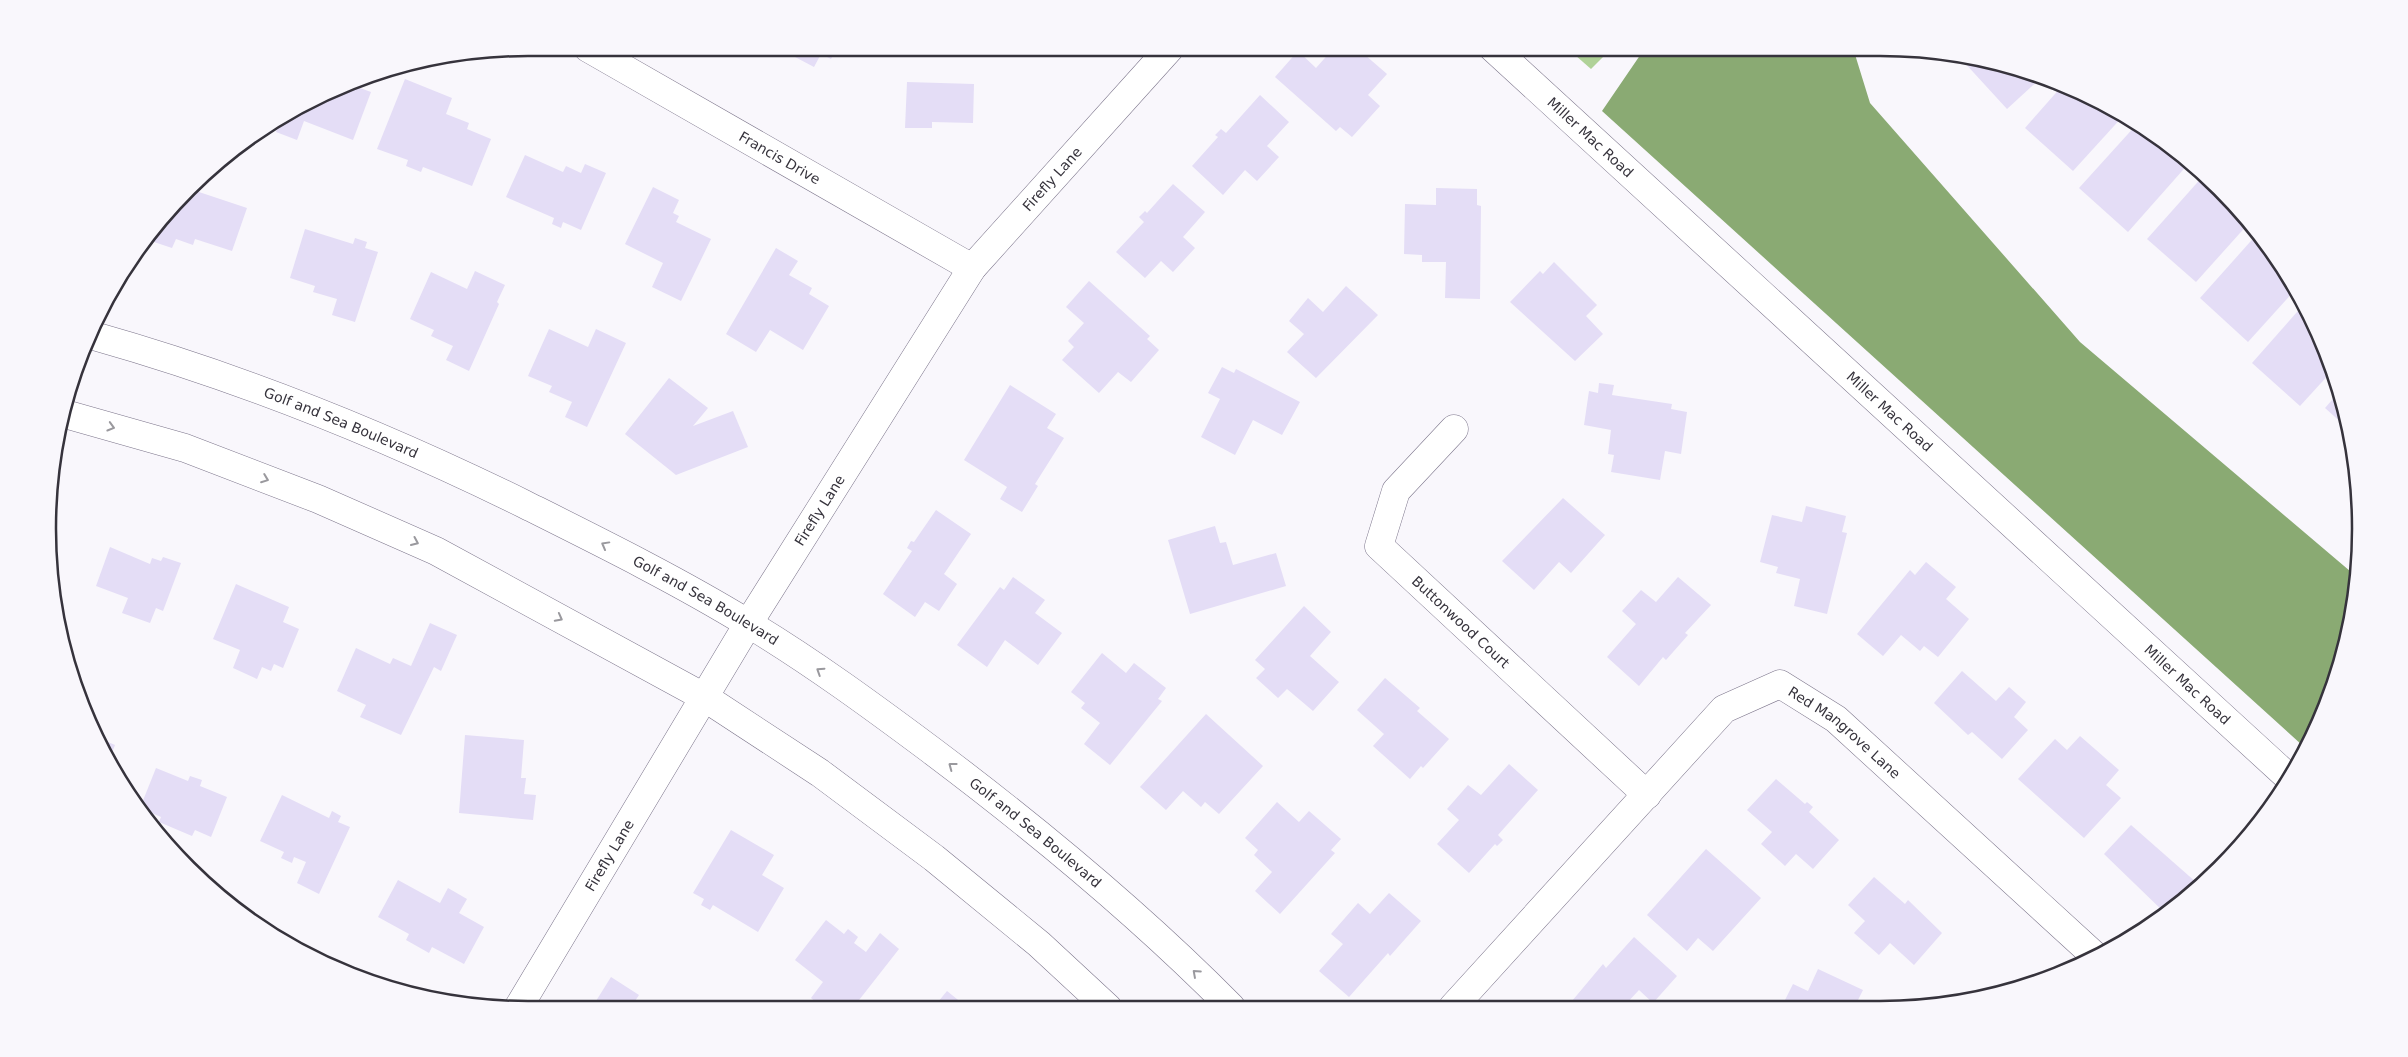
<svg xmlns="http://www.w3.org/2000/svg" width="2408" height="1057" viewBox="0 0 2408 1057" font-family="'DejaVu Sans',sans-serif">
  <rect width="100%" height="100%" fill="#f9f7fc"/>
  <polygon fill="#b0d298" points="1567,48 1612,48 1591,69"/>
  <polygon fill="#8aaa73" points="1645,48 1853,48 1870,103 2080,342 2357,577 2356,592 2335,683 2302,745 1602,111"/>
  <g fill="#e4ddf6">
    <polygon points="778,48 837,48 831,59 821,54 814,67"/>
    <polygon points="1345,48 1357,48 1387,74 1368,95 1380,106 1352,137 1340,127 1336,131 1275,77 1298,51 1316,68 1332,50 1338,55"/>
    <polygon points="1963,61 2034,73 2042,77 2007,109"/>
    <polygon points="405,79 452,98 446,114 469,123 467,129 491,139 472,186 423,167 421,172 406,166 408,160 377,149"/>
    <polygon points="907,82 974,84 973,123 932,122 932,128 905,128"/>
    <polygon points="349,84 371,92 353,140 304,121 297,140 276,132 281,117 288,112"/>
    <polygon points="2062,86 2124,115 2073,171 2025,128"/>
    <polygon points="1260,95 1289,122 1267,146 1279,157 1257,181 1245,170 1223,195 1192,166 1218,137 1215,135 1221,129 1226,133"/>
    <polygon points="2137,124 2190,162 2128,232 2079,188"/>
    <polygon points="525,155 563,172 566,166 581,173 585,164 606,173 581,230 563,222 561,228 552,224 554,218 506,197"/>
    <polygon points="2204,175 2249,223 2196,282 2147,239"/>
    <polygon points="204,176 199,192 247,208 232,251 195,239 193,245 176,239 172,248 151,241"/>
    <polygon points="1173,184 1205,212 1183,237 1195,248 1173,272 1161,261 1145,278 1116,252 1144,222 1139,217 1145,211 1147,213"/>
    <polygon points="653,187 679,200 673,213 679,216 676,222 711,239 681,301 652,287 663,263 625,244"/>
    <polygon points="1436,188 1477,189 1477,205 1481,206 1480,299 1445,298 1446,262 1422,262 1422,255 1404,254 1405,204 1436,205"/>
    <polygon points="305,229 353,244 355,238 367,242 365,248 378,252 355,322 332,315 337,299 313,292 315,286 290,278"/>
    <polygon points="2258,233 2295,290 2248,342 2200,298"/>
    <polygon points="776,248 798,261 789,275 812,288 809,294 829,306 803,350 770,330 756,352 726,334"/>
    <polygon points="1554,262 1597,305 1586,316 1603,334 1575,361 1510,302 1540,271 1543,274"/>
    <polygon points="475,271 505,285 497,302 499,304 469,371 446,360 453,346 431,336 434,330 410,319 431,272 467,289"/>
    <polygon points="1089,281 1150,336 1147,339 1159,350 1131,382 1118,372 1099,393 1062,360 1074,347 1068,341 1084,323 1066,307"/>
    <polygon points="1346,286 1378,315 1316,378 1287,352 1304,334 1289,321 1308,298 1323,312"/>
    <polygon points="2304,304 2311,316 2332,371 2300,406 2252,363"/>
    <polygon points="549,329 588,347 596,329 626,343 587,427 565,417 572,402 549,392 552,386 528,376"/>
    <polygon points="1222,367 1234,373 1236,369 1300,402 1282,435 1253,420 1235,455 1201,437 1220,399 1208,393"/>
    <polygon points="669,378 708,408 693,426 733,411 748,447 676,475 625,434"/>
    <polygon points="1599,383 1614,385 1612,395 1672,404 1671,409 1687,412 1681,454 1665,451 1660,480 1611,472 1614,455 1608,454 1611,430 1584,425 1589,391 1598,393"/>
    <polygon points="1010,385 1056,414 1047,428 1064,438 1035,484 1038,486 1022,512 1000,499 1007,487 964,460"/>
    <polygon points="2339,392 2347,422 2344,425 2325,408"/>
    <polygon points="1563,498 1605,535 1571,573 1559,562 1534,590 1502,561"/>
    <polygon points="1806,506 1846,516 1842,532 1847,533 1827,614 1794,606 1800,579 1776,573 1778,567 1760,562 1772,515 1802,522"/>
    <polygon points="936,510 971,534 944,574 957,584 939,611 925,602 915,617 883,594 912,551 907,548 911,541 914,542"/>
    <polygon points="1215,526 1220,543 1226,542 1233,565 1276,553 1286,586 1190,614 1168,540"/>
    <polygon points="110,547 150,564 152,558 161,561 163,557 181,563 163,611 156,608 150,623 122,613 128,598 96,586"/>
    <polygon points="1926,562 1956,587 1946,599 1969,619 1938,657 1924,646 1920,651 1901,635 1883,656 1857,634 1910,570 1915,575"/>
    <polygon points="1013,577 1045,600 1035,613 1062,633 1038,665 1005,640 987,667 957,645 1000,587 1004,590"/>
    <polygon points="1678,577 1711,605 1685,633 1688,635 1666,660 1663,657 1639,686 1607,657 1636,624 1622,611 1641,590 1656,602"/>
    <polygon points="236,584 289,607 283,622 299,629 283,668 274,664 271,671 262,667 257,679 233,668 240,650 213,639"/>
    <polygon points="1304,606 1331,632 1310,656 1339,682 1313,711 1287,689 1278,698 1256,678 1265,669 1255,660"/>
    <polygon points="430,623 457,635 441,671 434,667 401,735 360,717 366,705 337,691 356,648 390,664 393,658 411,666"/>
    <polygon points="1102,653 1126,673 1134,663 1166,688 1158,699 1162,701 1110,765 1084,744 1100,723 1081,708 1085,703 1071,692"/>
    <polygon points="1962,671 1996,701 2009,687 2026,702 2014,717 2028,730 2002,759 1972,732 1968,735 1934,703"/>
    <polygon points="1385,678 1420,708 1417,711 1449,739 1423,768 1421,766 1410,779 1373,746 1384,734 1357,710"/>
    <polygon points="1206,714 1263,766 1219,814 1205,802 1201,807 1183,791 1166,810 1140,787"/>
    <polygon points="465,735 524,740 521,778 526,778 524,794 536,795 533,820 459,813"/>
    <polygon points="2080,736 2119,770 2106,785 2121,798 2084,838 2018,779 2055,739 2067,750"/>
    <polygon points="101,739 115,745 109,760"/>
    <polygon points="1509,764 1538,790 1498,835 1503,840 1497,846 1495,844 1469,873 1437,844 1459,820 1447,809 1468,785 1481,795"/>
    <polygon points="156,768 188,781 190,776 202,780 200,786 227,797 211,837 195,830 192,836 159,822 161,817 140,808"/>
    <polygon points="1776,779 1805,804 1807,802 1813,807 1809,812 1839,840 1813,869 1796,854 1785,866 1761,844 1772,832 1747,810"/>
    <polygon points="282,795 329,818 332,811 341,816 338,822 350,827 319,894 297,883 306,862 294,857 292,863 281,858 284,852 260,841"/>
    <polygon points="1277,802 1299,822 1309,811 1341,839 1331,850 1335,853 1280,914 1255,891 1272,872 1254,855 1258,850 1245,838"/>
    <polygon points="2131,825 2197,883 2173,910 2166,914 2104,854"/>
    <polygon points="731,830 774,855 762,875 784,888 758,932 713,905 710,910 701,905 704,899 693,893"/>
    <polygon points="1706,849 1761,898 1713,951 1698,938 1687,951 1647,915"/>
    <polygon points="1874,877 1905,904 1908,900 1942,933 1914,965 1890,943 1879,955 1854,933 1865,921 1848,905"/>
    <polygon points="398,880 440,903 448,888 467,899 459,913 484,927 464,964 432,947 429,953 406,940 409,934 378,917"/>
    <polygon points="1389,893 1421,921 1390,956 1388,953 1349,997 1319,971 1343,944 1331,934 1358,903 1370,914"/>
    <polygon points="826,920 844,934 848,929 858,937 854,943 866,952 880,933 899,949 852,1009 824,1009 811,998 823,982 795,960"/>
    <polygon points="1634,937 1677,976 1653,1003 1639,990 1624,1006 1578,1006 1572,1001 1603,964 1606,968"/>
    <polygon points="1818,969 1863,990 1855,1006 1782,1006 1793,984 1808,991"/>
    <polygon points="611,977 639,995 631,1007 635,1009 591,1009"/>
    <polygon points="947,991 968,1008 933,1008"/>
  </g>
  <g fill="none" stroke-linecap="round" stroke-linejoin="round">
    <g stroke="#7c758b" stroke-width="29">
      <g id="street">
        <path id="s1" d="M588,48L972,268"/>
        <path id="s2" d="M94,336C243,378 386,436 524,504C600,542 677,580 749,624C812,662 872,706 931,750C1036,829 1139,914 1231,1007"/>
        <polyline points="65,414 185,448 318,499 436,551 704,697 820,773 934,858 1039,944 1108,1008"/>
        <path id="s3" d="M1454,429L1396,491L1379,546L1647,795"/>
        <path id="s4" d="M1453,1007L1724,709L1780,684L1836,719L2094,955"/>
        <path id="s5" d="M518,1008L748,624L972,268L1170,48"/>
      </g>
    </g>
    <g stroke="#7c758b" stroke-width="29">
      <g id="secondary">
        <path id="s6" d="M1493,48L2286,775"/>
      </g>
    </g>
    <use href="#street" stroke="#fff" stroke-width="28"/>
    <use href="#secondary" stroke="#fff" stroke-width="28"/>
  </g>
  <defs><path id="oneway-chevron" d="M-2-3.5L2.5 0L-2 3.5" fill="none" stroke-width="1.6" stroke-linecap="round" stroke-linejoin="round" transform="scale(1.25)"/></defs>
  <g stroke="#9a999e">
    <use href="#oneway-chevron" transform="translate(111 427) rotate(16)"/>
    <use href="#oneway-chevron" transform="translate(265 479) rotate(21)"/>
    <use href="#oneway-chevron" transform="translate(415 542) rotate(24)"/>
    <use href="#oneway-chevron" transform="translate(605 545) rotate(-151)"/>
    <use href="#oneway-chevron" transform="translate(559 618) rotate(28)"/>
    <use href="#oneway-chevron" transform="translate(820 671) rotate(-147)"/>
    <use href="#oneway-chevron" transform="translate(952 766) rotate(-143)"/>
    <use href="#oneway-chevron" transform="translate(1196 973) rotate(-138)"/>
  </g>
  <g text-anchor="middle" dominant-baseline="central" stroke-width="5" stroke-linejoin="round" paint-order="stroke">
    <g font-size="14" fill="#36333c" stroke="#f9f7fc">
      <text stroke="none"><textPath href="#s6" startOffset="132">Miller Mac Road</textPath></text>
      <text stroke="none"><textPath href="#s1" startOffset="221">Francis Drive</textPath></text>
      <text stroke="none"><textPath href="#s5" startOffset="988">Firefly Lane</textPath></text>
      <text stroke="none"><textPath href="#s6" startOffset="538">Miller Mac Road</textPath></text>
      <text stroke="none"><textPath href="#s2" startOffset="262">Golf and Sea Boulevard</textPath></text>
      <text stroke="none"><textPath href="#s5" startOffset="582">Firefly Lane</textPath></text>
      <text stroke="none"><textPath href="#s2" startOffset="668">Golf and Sea Boulevard</textPath></text>
      <text stroke="none"><textPath href="#s3" startOffset="254">Buttonwood Court</textPath></text>
      <text stroke="none"><textPath href="#s6" startOffset="942">Miller Mac Road</textPath></text>
      <text stroke="none"><textPath href="#s4" startOffset="545">Red Mangrove Lane</textPath></text>
      <text stroke="none"><textPath href="#s2" startOffset="1072">Golf and Sea Boulevard</textPath></text>
      <text stroke="none"><textPath href="#s5" startOffset="178">Firefly Lane</textPath></text>
    </g>
  </g>
  <path d="M0 0H2408V1057H0ZM528 56H1880A472 472 0 0 1 2352 528V529A472 472 0 0 1 1880 1001H528A472 472 0 0 1 56 529V528A472 472 0 0 1 528 56Z" fill="#f9f7fc" fill-rule="evenodd"/>
  <path fill="none" stroke="#36333c" stroke-width="2.5" d="M528 56H1880A472 472 0 0 1 2352 528V529A472 472 0 0 1 1880 1001H528A472 472 0 0 1 56 529V528A472 472 0 0 1 528 56Z"/>
</svg>
